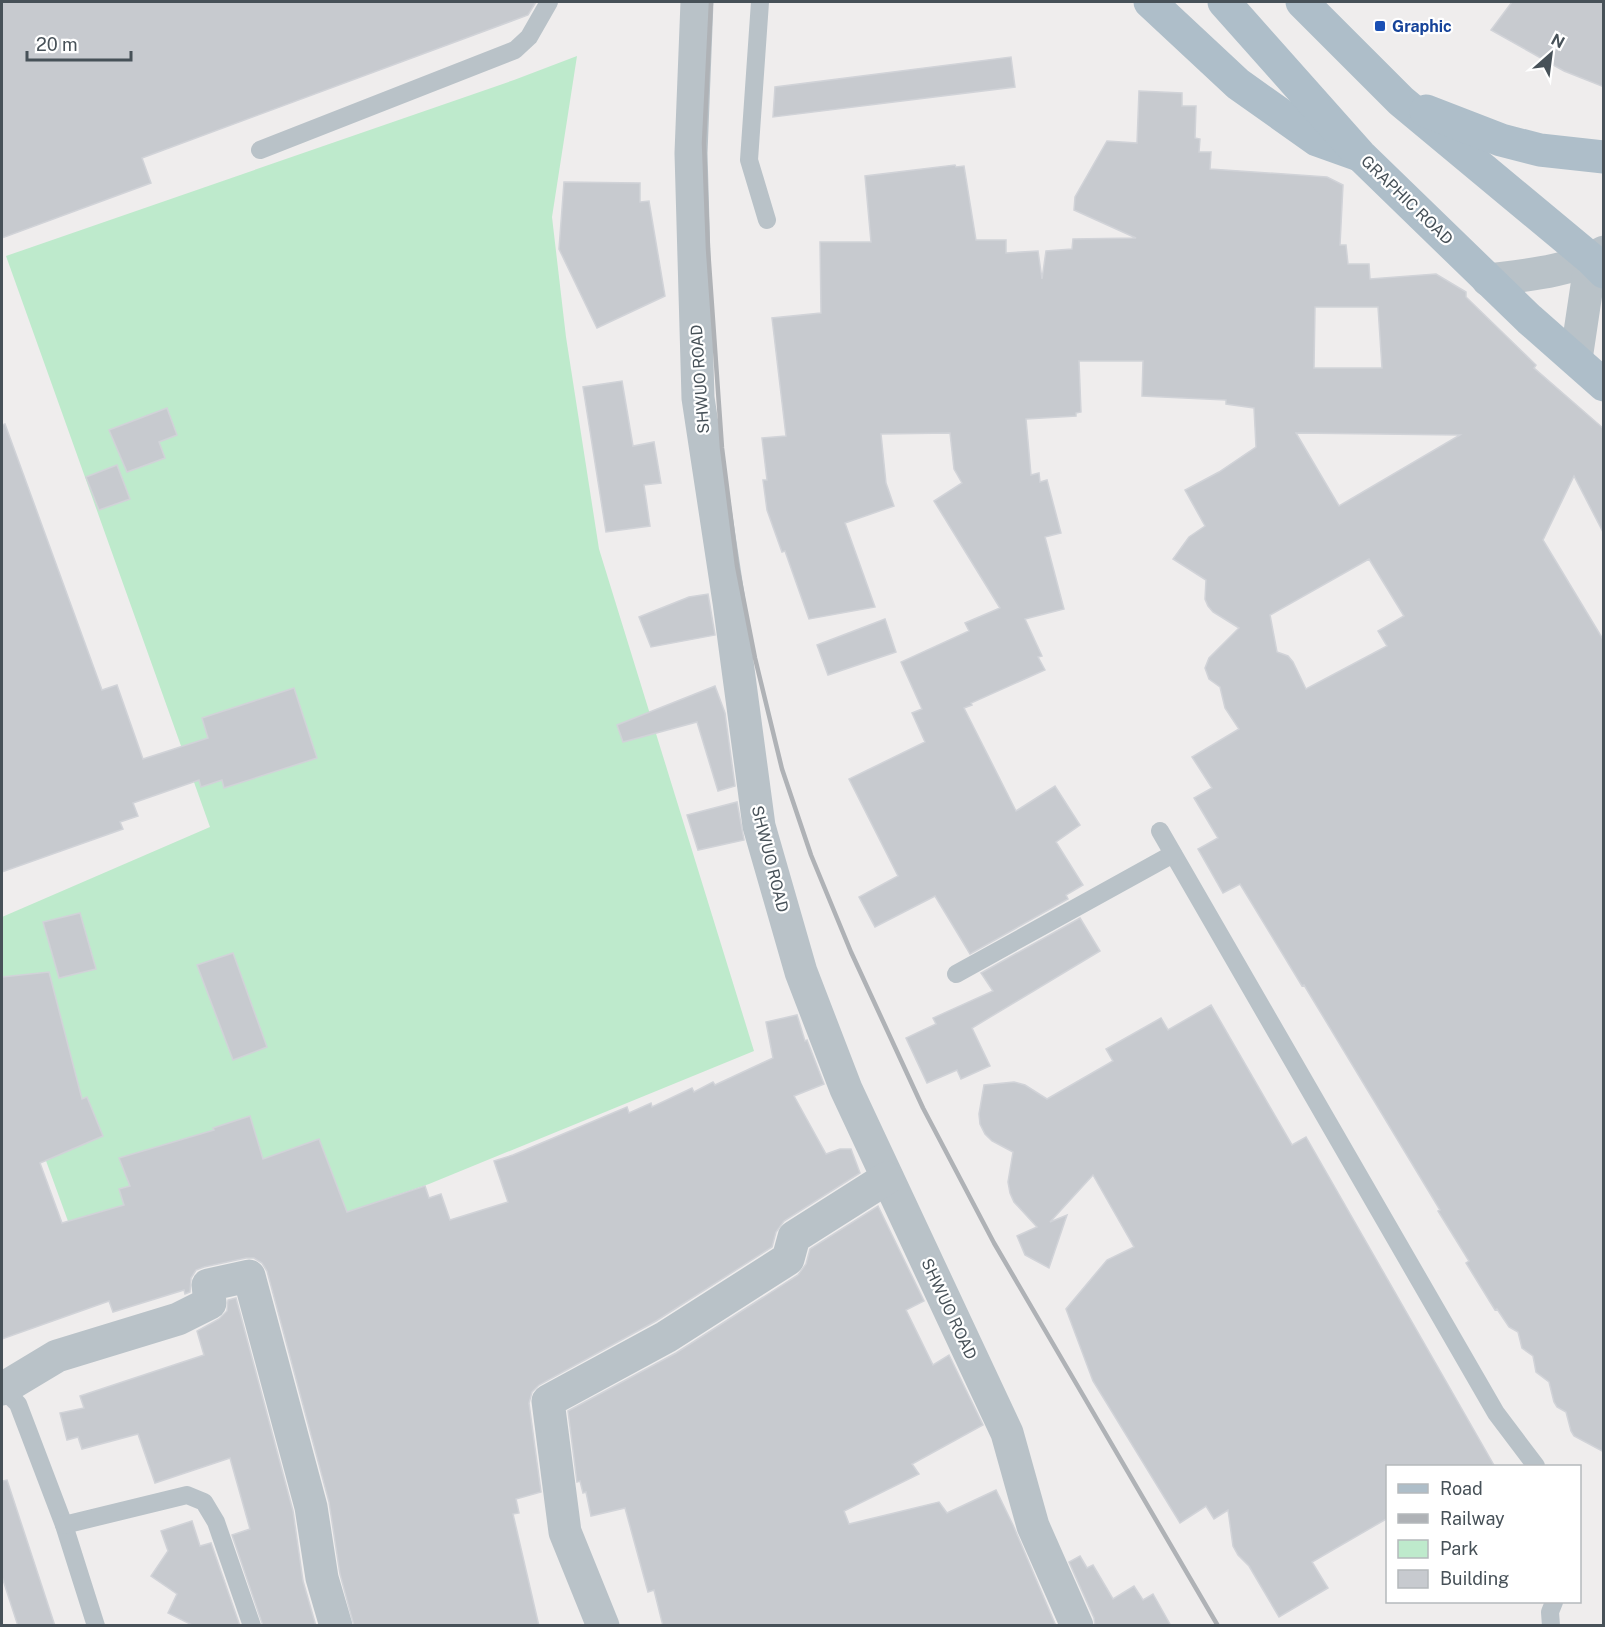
<svg xmlns="http://www.w3.org/2000/svg" width="1605" height="1627" viewBox="0 0 1605 1627" font-family="'Public Sans',sans-serif">
  <rect width="100%" height="100%" fill="#efeded"/>
  <polygon fill="#beeacc" points="577,56 552,217 566,337 599,549 754,1051 429,1184 96,1298 2,1040 2,917 210,827 6,256 514,80"/>
  <g fill="#c7cacf" stroke="#d1d3d8" stroke-width="1.5" fill-rule="evenodd">
    <polygon points="2,2 536,2 528,15 142,158 151,183 2,238"/>
    <polygon points="1512,2 1604,2 1604,87 1564,71 1491,30"/>
    <polygon points="1011,57 1015,87 773,117 775,87"/>
    <path d="M1139,91L1182,93V106H1196L1195,138L1200,139L1199,152H1211L1210,169L1327,177L1343,185L1340,245H1346L1348,264H1369L1370,279L1436,274L1466,292V297L1536,365L1534,368L1604,429V534L1574,476L1543,540L1604,641V1452L1574,1436L1571,1431L1566,1412L1557,1407L1554,1402L1549,1382L1536,1372L1533,1356L1522,1348L1518,1332L1509,1327L1497,1309L1495,1310L1466,1263L1469,1261L1438,1211L1440,1210L1304,985L1302,986L1240,884L1223,893L1198,849L1218,838L1194,798L1212,788L1192,757L1239,729L1225,708L1220,687L1209,679L1205,668L1209,658L1239,628L1213,612L1208,606L1205,599L1206,580L1173,559L1189,537L1205,526L1185,490L1219,472L1256,447L1254,408L1226,404V400L1142,396L1143,361H1079L1081,412L1076,413V416L1026,419L1031,475L1039,473L1040,482L1047,480L1061,533L1045,537L1064,609L1025,619L1042,656L1038,657L1045,670L971,703L972,705L964,708L1016,811L1055,786L1080,825L1056,842L1083,885L1066,895L1068,899L970,954L935,896L875,927L859,897L898,876L849,779L925,742L912,713L922,709L901,662L969,631L965,623L1000,608L934,501L962,483L954,469L950,433L881,434L886,483L894,506L845,523L875,607L809,619L785,551L782,552L767,510L763,480H767L762,438L786,436L772,318L821,313L820,242H871L865,176L955,165L956,167L964,166L976,240H1006V253L1038,251L1042,279L1046,251L1072,249L1073,239L1136,238L1074,210L1075,197L1107,141L1137,143ZM1315,307H1378L1382,368H1314ZM1296,433L1460,435L1339,506ZM1369,559L1404,616L1378,631L1387,646L1306,689L1293,662L1288,656L1277,652L1270,615Z"/>
    <polygon points="564,182 640,183 640,202 649,201 665,296 597,328 559,249"/>
    <polygon points="622,381 633,446 654,442 661,483 644,485 650,526 606,532 583,387"/>
    <polygon points="167,408 177,435 159,442 165,458 127,472 109,430"/>
    <polygon points="5,424 102,690 117,685 143,759 208,738 202,718 294,688 317,758 224,788 222,780 201,787 199,780 133,803 138,816 120,822 123,829 2,872 2,425"/>
    <polygon points="117,465 130,499 99,510 86,477"/>
    <polygon points="708,594 715,635 651,647 639,617 689,597"/>
    <polygon points="885,619 896,652 828,675 817,645"/>
    <polygon points="715,686 725,713 735,786 718,791 697,722 623,742 617,725"/>
    <polygon points="737,802 744,840 698,850 687,815"/>
    <polygon points="80,913 96,969 59,978 43,922"/>
    <polygon points="1080,918 1100,951 972,1028 990,1066 961,1079 957,1070 927,1083 906,1038 936,1024 933,1018 993,991 981,973"/>
    <polygon points="233,953 267,1047 233,1060 197,965"/>
    <polygon points="49,972 82,1099 87,1097 103,1136 40,1163 62,1223 124,1205 119,1189 130,1186 119,1158 214,1130 213,1128 250,1116 263,1159 319,1139 347,1212 425,1186 429,1198 441,1194 450,1220 508,1202 494,1161 513,1155 627,1107 629,1113 651,1103 652,1107 692,1088 694,1092 713,1082 715,1085 773,1058 766,1022 797,1015 805,1041 807,1040 824,1084 794,1096 826,1154 840,1149 851,1149 860,1173 784,1221 776,1232 772,1247 656,1321 539,1385 532,1392 529,1403 541,1492 516,1499 519,1513 513,1514 539,1626 354,1626 340,1574 329,1502 267,1271 262,1263 254,1258 246,1258 204,1267 196,1270 191,1278 190,1292 185,1294 184,1290 113,1312 109,1301 2,1339 2,977"/>
    <polygon points="1211,1005 1292,1145 1306,1137 1495,1467 1388,1467 1388,1518 1312,1562 1328,1588 1279,1617 1249,1566 1238,1555 1233,1546 1228,1510 1214,1519 1206,1506 1180,1523 1093,1381 1066,1309 1107,1260 1134,1247 1093,1175 1050,1222 1067,1215 1049,1268 1025,1255 1017,1236 1037,1227 1014,1202 1010,1193 1008,1182 1013,1152 992,1141 985,1134 980,1124 979,1114 984,1085 1014,1082 1025,1085 1047,1099 1113,1061 1106,1049 1161,1018 1168,1030"/>
    <polygon points="878,1206 924,1301 906,1310 933,1365 949,1355 983,1425 912,1464 919,1474 844,1511 849,1524 939,1502 947,1513 996,1490 1013,1525 1056,1626 663,1626 654,1590 648,1592 625,1508 591,1516 586,1492 583,1493 580,1481 577,1482 568,1411 676,1353 798,1275 806,1264 810,1249"/>
    <polygon points="236,1298 293,1511 303,1581 316,1626 263,1626 232,1535 250,1529 230,1458 155,1483 138,1434 82,1449 78,1437 67,1440 60,1413 84,1408 80,1396 204,1355 197,1331 219,1319 227,1311 228,1300"/>
    <polygon points="7,1480 55,1626 18,1626 2,1577 2,1481"/>
    <polygon points="192,1521 200,1546 211,1543 240,1626 194,1626 168,1613 177,1594 151,1576 168,1551 161,1531"/>
    <polygon points="1080,1556 1087,1568 1093,1565 1113,1599 1134,1586 1143,1600 1153,1594 1171,1626 1095,1626 1094,1618 1069,1562"/>
  </g>
  <g fill="none" stroke-linecap="round" stroke-linejoin="round">
    <g stroke="#b9c2c8" stroke-width="18">
      <polyline points="760,2 749,160 767,220"/>
      <polyline points="260,150 515,50 529,37 549,2"/>
      <polyline points="1160,831 1496,1413 1536,1466"/>
      <polyline points="956,974 1173,854"/>
      <polyline points="3,1389 18,1404 64,1525 96,1626"/>
      <polyline points="64,1525 187,1495 204,1502 216,1522 252,1626"/>
      <polyline points="1551,1626 1550,1612 1554,1602"/>
    </g>
    <g stroke="#b9c2c8" stroke-width="33">
      <polyline points="697,2 691,153 698,398 729,602 759,826 801,972 846,1089 1007,1433 1033,1526 1077,1626"/>
      <polyline points="2,1389 57,1356 178,1319 210,1303 208,1285 249,1276 311,1507 322,1578 336,1626"/>
      <polyline points="603,1626 565,1532 548,1401 666,1337 788,1259 794,1237 887,1178"/>
    </g>
    <g stroke="#b9c2c8" stroke-width="33">
      <path d="M1488,280C1527,275 1569,272 1604,252"/>
      <polyline points="1576,359 1591,259"/>
    </g>
    <g stroke="#aebec9" stroke-width="33">
      <polyline points="1150,2 1238,84 1317,140 1359,155"/>
      <polyline points="1224,2 1360,155 1529,319 1604,385"/>
      <polyline points="1302,2 1401,101 1591,259 1604,272"/>
      <polyline points="1426,111 1501,140 1540,150 1604,157"/>
    </g>
    <polyline stroke="#afb2b6" stroke-width="4.5" points="711,2 704,143 708,249 722,448 737,566 755,658 782,769 811,855 851,952 923,1108 994,1243 1218,1626"/>
  </g>
  <rect fill="#1a4fb4" stroke="#fff" stroke-width="2" x="1374" y="20" width="12" height="12" rx="3"/>
  <g text-anchor="middle" dominant-baseline="central" stroke-width="4.5" stroke-linejoin="round" paint-order="stroke">
    <g font-size="16" font-weight="bold" fill="#164399" stroke="#fff" text-anchor="start">
      <text x="1392" y="26">Graphic</text>
    </g>
    <g font-size="16" fill="#475158" stroke="#fff">
      <text transform="translate(1407 200) rotate(44)">GRAPHIC ROAD</text>
      <text transform="translate(700 379) rotate(-94)">SHWUO ROAD</text>
      <text transform="translate(770 859) rotate(76)">SHWUO ROAD</text>
      <text transform="translate(949 1309) rotate(65)">SHWUO ROAD</text>
    </g>
  </g>
  <rect width="1605" height="1627" fill="none" stroke="#475158" stroke-width="6"/>
  <rect x="1386" y="1465" width="195" height="138" fill="#ffffff" stroke="#b5b9bc" stroke-width="1.5"/>
  <rect x="1398" y="1484" width="30" height="9" fill="#aebec9" stroke="#b5b9bc" stroke-width="1.5"/>
  <text x="1440" y="1495" font-size="18" fill="#475158">Road</text>
  <rect x="1398" y="1514" width="30" height="9" fill="#afb2b6" stroke="#b5b9bc" stroke-width="1.5"/>
  <text x="1440" y="1525" font-size="18" fill="#475158">Railway</text>
  <rect x="1398" y="1540" width="30" height="18" fill="#beeacc" stroke="#b5b9bc" stroke-width="1.5"/>
  <text x="1440" y="1555" font-size="18" fill="#475158">Park</text>
  <rect x="1398" y="1570" width="30" height="18" fill="#c7cacf" stroke="#b5b9bc" stroke-width="1.5"/>
  <text x="1440" y="1585" font-size="18" fill="#475158">Building</text>
  <g transform="translate(1551 54) rotate(28)" stroke="#ffffff" stroke-width="4.5" paint-order="stroke">
  <path d="M0-4.5L10 22L0 15L-10 22Z" fill="#475158"/>
  <text y="-9" font-size="16" font-weight="bold" text-anchor="middle" fill="#475158">N</text>
  </g>
  <path d="M27 51v9h104v-9" fill="none" stroke="#475158" stroke-width="3"/>
  <text x="36" y="51" font-size="18" fill="#475158" stroke="#ffffff" stroke-width="4.5" paint-order="stroke">20 m</text>
</svg>
